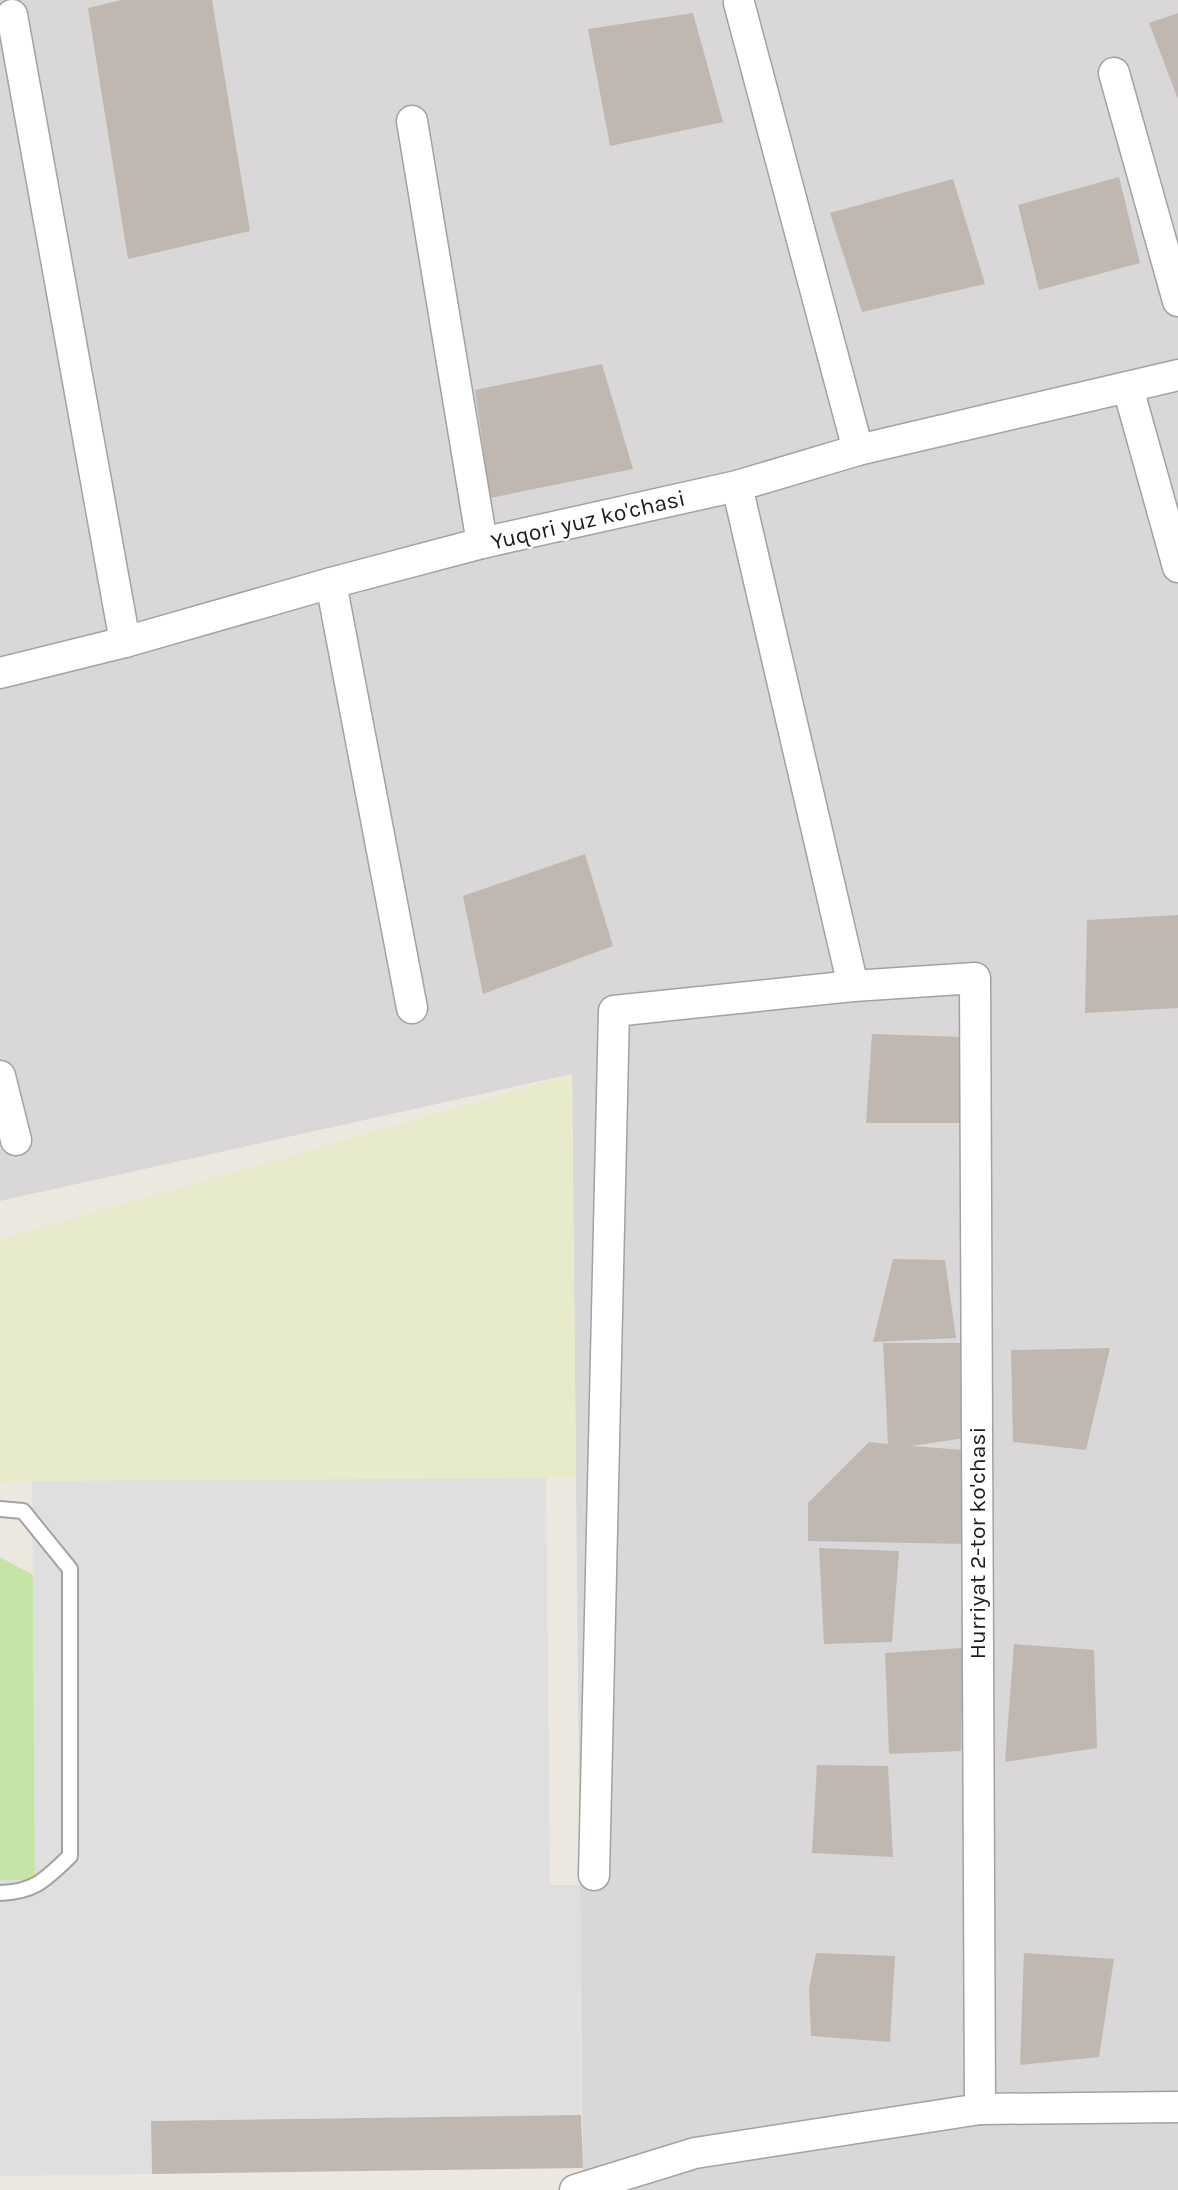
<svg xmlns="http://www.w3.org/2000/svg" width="1178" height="2190" viewBox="0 0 1178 2190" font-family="Karla,sans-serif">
  <rect width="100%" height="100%" fill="#ece8e0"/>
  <polygon fill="#d9d7d7" points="0,0 1178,0 1178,2190 583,2190 572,1074 0,1201"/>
  <polygon fill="#e8ebcb" points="572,1074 576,1476 546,1478 32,1481 0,1483 0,1239"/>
  <polygon fill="#c5e5a7" points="0,1557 33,1575 35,1880 0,1880"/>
  <polygon fill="#dfdfdf" points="546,1478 550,1885 580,1885 581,2115 151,2121 152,2174 0,2176 0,1880 35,1880 32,1481"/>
  <g fill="#c0b8b0">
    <polygon points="122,0 212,0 250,231 128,259 88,8"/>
    <polygon points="693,13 723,122 610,146 588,29"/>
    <polygon points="1178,13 1178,99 1149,23"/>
    <polygon points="1119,177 1140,263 1039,290 1018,205"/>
    <polygon points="953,179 985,284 862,312 830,213"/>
    <polygon points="602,364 633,469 490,498 475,390"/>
    <polygon points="585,854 613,946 483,994 463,896"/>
    <polygon points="1178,915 1178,1008 1085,1013 1087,920"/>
    <polygon points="872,1034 965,1037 966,1123 866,1123"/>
    <polygon points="893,1259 945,1260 956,1338 873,1342"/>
    <polygon points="883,1343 970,1343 965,1438 911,1446 965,1450 968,1544 808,1541 808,1503 869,1442 888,1444"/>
    <polygon points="1110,1348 1086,1450 1013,1442 1011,1350"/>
    <polygon points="819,1548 899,1551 892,1642 824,1644"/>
    <polygon points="1014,1644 1094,1650 1097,1748 1005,1762"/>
    <polygon points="963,1648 961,1751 889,1754 885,1653"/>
    <polygon points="817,1765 888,1766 893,1857 812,1853"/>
    <polygon points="816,1953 895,1956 890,2042 811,2036 809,1988"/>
    <polygon points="1024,1953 1114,1959 1099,2057 1020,2065"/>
    <polygon points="581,2115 583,2168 152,2174 151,2121"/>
  </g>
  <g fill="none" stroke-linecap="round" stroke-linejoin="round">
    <g stroke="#a2a2a2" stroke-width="18">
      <path id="lane" d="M0,1509L23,1511L70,1569V1856C46,1879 35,1892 0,1893"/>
    </g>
    <g stroke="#a2a2a2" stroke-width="33">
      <g id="street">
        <polyline points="739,3 858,450"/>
        <polyline points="12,15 125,642"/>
        <polyline points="1114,73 1178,301"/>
        <polyline points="412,121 482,543"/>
        <polyline points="1128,388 1178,567"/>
        <polyline points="737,486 853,986"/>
        <polyline points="331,583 412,1008"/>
        <polyline points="0,673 125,642 331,583 482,543 737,486 858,450 1178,375"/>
        <polyline points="0,1076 16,1140"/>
        <polyline points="594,1875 614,1011 853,986 975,978 980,2109"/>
        <polyline points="575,2190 695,2153 980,2109 1178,2107"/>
      </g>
    </g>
    <use href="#lane" stroke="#fff" stroke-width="14"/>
    <use href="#street" stroke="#fff" stroke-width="30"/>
  </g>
  <g text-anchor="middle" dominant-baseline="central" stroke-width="5" stroke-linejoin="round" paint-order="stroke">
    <g font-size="23" fill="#1b1b1b" stroke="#fff">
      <text transform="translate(588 520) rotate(-13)">Yuqori yuz ko'chasi</text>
      <text transform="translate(977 1543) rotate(-90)">Hurriyat 2-tor ko'chasi</text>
    </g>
  </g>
</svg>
